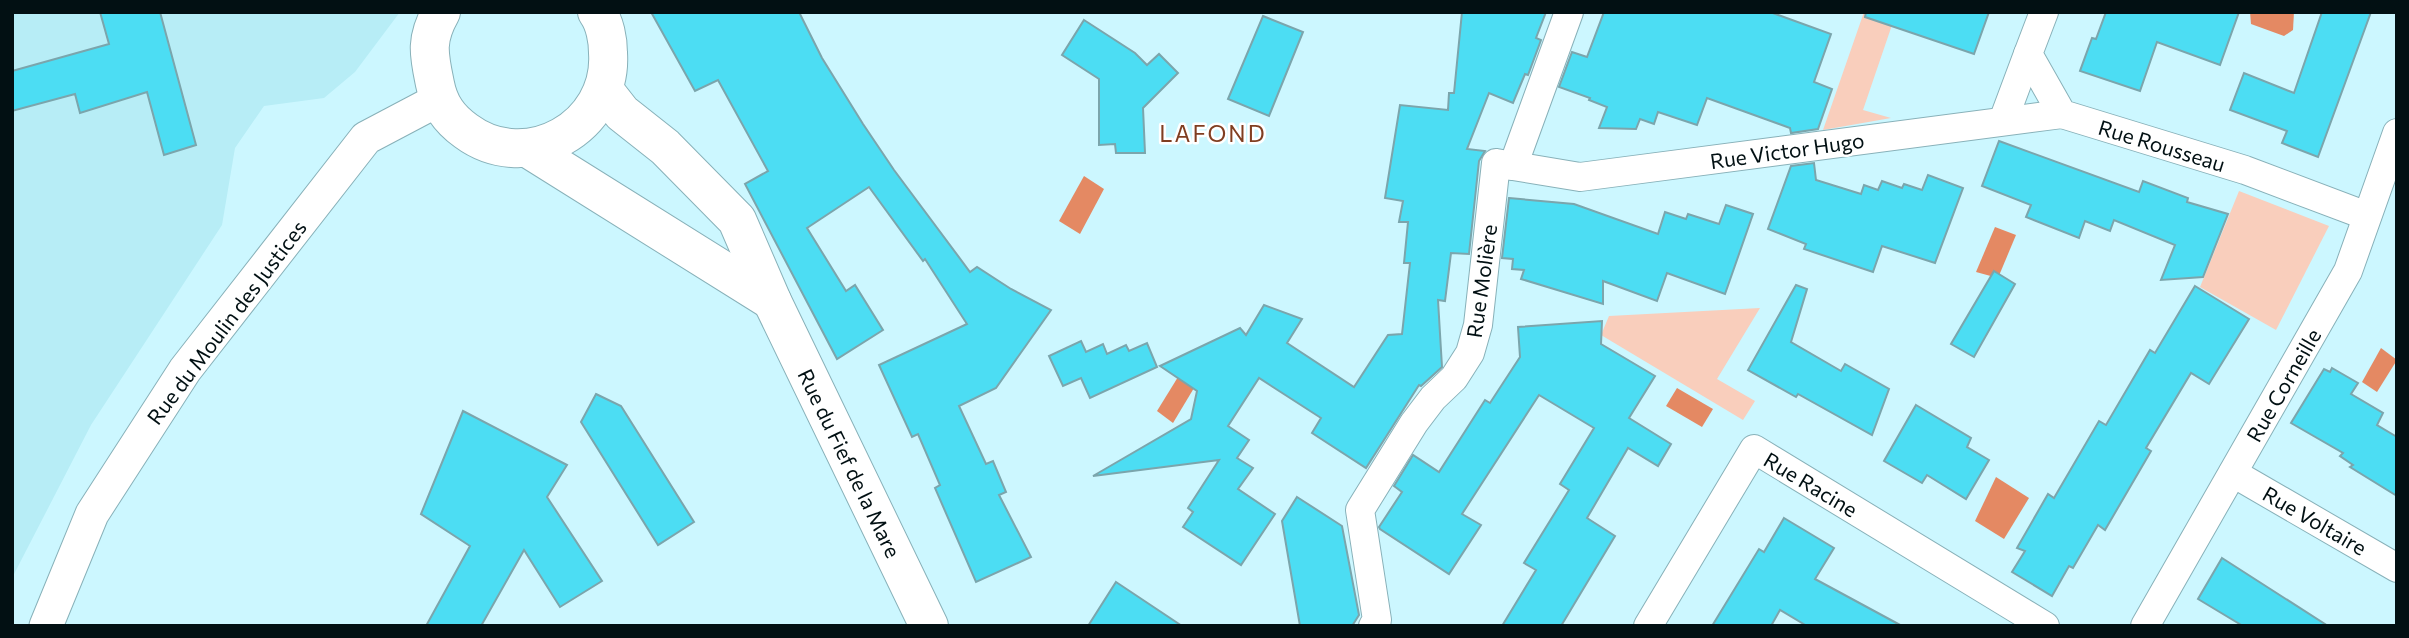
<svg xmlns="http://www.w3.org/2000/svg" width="2409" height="638" viewBox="0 0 2409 638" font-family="Commissioner,sans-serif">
  <rect width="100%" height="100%" fill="#ccf7ff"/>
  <polygon fill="#b7edf6" points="12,12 400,12 355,72 324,98 264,106 235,148 222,225 91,425 12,578"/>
  <g fill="#f9cebc">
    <polygon points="1864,12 1881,12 1892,25 1863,110 1891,118 1823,130"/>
    <polygon points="2239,191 2329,226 2276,330 2200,287"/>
    <polygon points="1760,308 1717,379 1755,401 1743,420 1601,335 1609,316"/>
  </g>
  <g fill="#e48963">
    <polygon points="2250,12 2294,12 2293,30 2284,36 2251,24"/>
    <polygon points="1084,176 1104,189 1080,234 1059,221"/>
    <polygon points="1995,227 2016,235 1998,278 1976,272"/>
    <polygon points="2381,348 2397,360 2377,392 2362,382"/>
    <polygon points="1178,377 1194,388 1173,423 1157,411"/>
    <polygon points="1677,388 1713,409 1702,427 1666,406"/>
    <polygon points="1996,477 2029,498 2004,539 1975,521"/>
  </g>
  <g fill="#4cddf3" stroke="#7ba5ac" stroke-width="2">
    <polygon points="100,12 160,12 196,145 164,155 147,92 80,113 75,94 12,111 12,71 109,44"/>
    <polygon points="651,12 799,12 822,58 863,124 894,170 970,272 977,267 1011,289 1051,310 996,388 959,406 986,464 993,461 1006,492 999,495 1031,557 976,582 935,488 940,485 918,434 912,437 879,365 967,324 925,259 923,261 869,187 807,228 846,291 855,285 883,330 837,359 745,184 768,171 718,80 695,91"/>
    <polygon points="1462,12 1546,12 1536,38 1541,40 1528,75 1525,74 1513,103 1489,93 1467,149 1485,151 1479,161 1469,254 1451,253 1445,301 1438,300 1442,367 1421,386 1419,385 1366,468 1312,433 1321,418 1259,378 1228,426 1249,440 1237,458 1253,468 1238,489 1275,514 1241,565 1183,527 1193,512 1188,508 1219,460 1093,476 1191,419 1197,391 1160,366 1240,328 1246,335 1264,305 1302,319 1287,343 1354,387 1388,335 1402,334 1410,263 1404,263 1408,222 1399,222 1403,201 1385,198 1400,105 1448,110 1449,93 1454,93"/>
    <polygon points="1604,12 1770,12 1831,34 1814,82 1832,89 1818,129 1791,133 1790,128 1707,98 1697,125 1658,112 1654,124 1640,119 1636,129 1599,128 1607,107 1589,100 1590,98 1559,87 1572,52 1587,57"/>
    <polygon points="1866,12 1989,12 1974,54 1865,17"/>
    <polygon points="2106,12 2239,12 2220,65 2157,42 2140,91 2080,71 2092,38 2096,39"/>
    <polygon points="2322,12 2371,12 2318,157 2282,143 2287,131 2230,110 2244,73 2294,93"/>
    <polygon points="1263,16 1303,32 1269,116 1228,99"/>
    <polygon points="1084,20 1135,53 1147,65 1159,54 1178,73 1143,108 1145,153 1116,153 1115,144 1099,145 1099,79 1062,55"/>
    <polygon points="1999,141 2139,192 2143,181 2188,198 2187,202 2228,214 2203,277 2161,280 2175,245 2114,220 2110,231 2085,221 2079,238 2026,217 2031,205 1982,186"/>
    <polygon points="1814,163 1816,180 1861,194 1864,185 1878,190 1882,181 1902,188 1904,184 1922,190 1928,175 1963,188 1935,263 1882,246 1873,272 1804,249 1806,244 1768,229 1791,166"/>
    <polygon points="1509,198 1574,204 1658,234 1665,212 1686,219 1688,214 1719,224 1726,205 1753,214 1725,294 1667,273 1657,301 1603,281 1603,304 1521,279 1524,270 1512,269 1513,259 1502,258"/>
    <polygon points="1994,271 2015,284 1974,357 1951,344"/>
    <polygon points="1796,285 1807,289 1791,342 1841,371 1845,364 1889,389 1872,435 1798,394 1796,397 1748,370"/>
    <polygon points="2195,286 2249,319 2209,384 2191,373 2146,448 2151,451 2105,530 2098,525 2073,568 2069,566 2052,596 2012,572 2025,551 2017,548 2048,494 2054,498 2099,421 2106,425 2150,350 2155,353"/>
    <polygon points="1602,321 1601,344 1655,376 1629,418 1671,444 1658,466 1628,448 1587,518 1615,536 1561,626 1502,626 1536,570 1524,563 1569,490 1560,484 1594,428 1539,395 1462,514 1481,525 1449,574 1380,529 1379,527 1402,492 1394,486 1413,455 1439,472 1485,400 1490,403 1520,357 1518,327"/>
    <polygon points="1081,341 1086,352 1103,344 1107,354 1126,345 1129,351 1147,343 1157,367 1090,398 1081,378 1063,386 1049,356"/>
    <polygon points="2332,368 2358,383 2351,394 2383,413 2377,425 2397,437 2397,496 2350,467 2353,465 2340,456 2343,453 2291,423 2324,369 2330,372"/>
    <polygon points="596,394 621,406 694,522 658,545 581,422"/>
    <polygon points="1916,405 1971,438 1967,447 1989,460 1966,499 1927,475 1922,483 1884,461"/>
    <polygon points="463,411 567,465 547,497 602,581 560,607 524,550 481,626 426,626 470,546 421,514"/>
    <polygon points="1297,497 1342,526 1359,615 1352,626 1300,626 1282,521"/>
    <polygon points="1784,518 1834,548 1815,579 1902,626 1807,626 1780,610 1771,626 1712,626 1759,549 1764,552"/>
    <polygon points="2222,558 2328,626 2243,626 2198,599"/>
    <polygon points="1116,582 1182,626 1088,626"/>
  </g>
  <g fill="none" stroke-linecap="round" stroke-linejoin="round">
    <g stroke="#88b1b9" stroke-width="30">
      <g id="minor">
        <polyline points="2044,12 2028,54 2062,114 2245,170 2367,216"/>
        <polyline points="2003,121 2028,54"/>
        <polyline points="1513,166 1580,177 2062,114"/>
        <polyline points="2233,473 2397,568"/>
        <polyline points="1373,626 1377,620 1360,510 1414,423 1433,398 1454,378 1470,353 1478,325 1496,163 1513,166 1569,12"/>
        <polyline points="1648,626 1754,449 2045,626"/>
        <polyline points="2145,626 2348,271 2397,133"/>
      </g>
    </g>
    <g stroke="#88b1b9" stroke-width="35">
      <polyline id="tertiary" points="46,626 92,514 185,370 366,138 438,100"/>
    </g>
    <g stroke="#88b1b9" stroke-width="40">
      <g id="secondary">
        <path d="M441,12C425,40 429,55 435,84C439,105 449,119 466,131C527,176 613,127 608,53C608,40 605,23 597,12"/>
        <polyline points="604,90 622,113 665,147 737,220 772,301 929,626"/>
        <polyline points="529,149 772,301"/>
      </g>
    </g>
    <use href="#minor" stroke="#fff" stroke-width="28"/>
    <use href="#tertiary" stroke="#fff" stroke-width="33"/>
    <use href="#secondary" stroke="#fff" stroke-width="38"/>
  </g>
  <g text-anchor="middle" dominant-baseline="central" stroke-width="5" stroke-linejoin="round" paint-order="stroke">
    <g font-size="21" fill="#021013" stroke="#fff">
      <text transform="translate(2162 145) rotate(17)">Rue Rousseau</text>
      <text transform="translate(1787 150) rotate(-8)">Rue Victor Hugo</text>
      <text transform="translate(1481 281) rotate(-82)">Rue Molière</text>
      <text transform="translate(226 322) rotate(-53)">Rue du Moulin des Justices</text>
      <text transform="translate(2283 385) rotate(-60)">Rue Corneille</text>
      <text transform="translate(850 463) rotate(64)">Rue du Fief de la Mare</text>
      <text transform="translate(1811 484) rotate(31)">Rue Racine</text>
      <text transform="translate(2315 520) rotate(30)">Rue Voltaire</text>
    </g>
    <g font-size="23" letter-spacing="2" fill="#803e21" stroke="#fff">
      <text x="1213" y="133">LAFOND</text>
    </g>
  </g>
  <rect width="2409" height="638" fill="none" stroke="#021013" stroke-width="28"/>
</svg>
